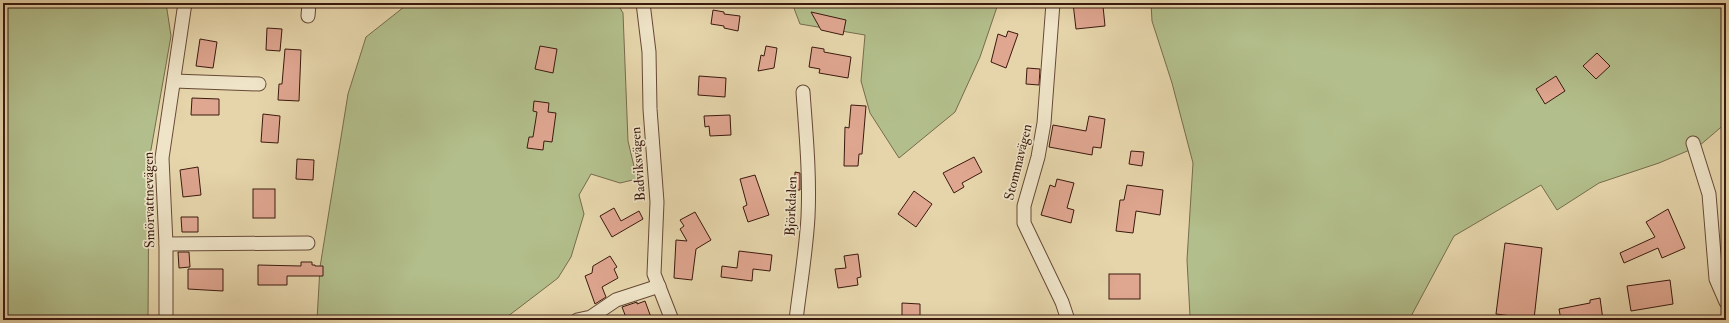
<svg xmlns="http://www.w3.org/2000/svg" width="1729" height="323" viewBox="0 0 1729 323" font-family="'IM FELL Double Pica',serif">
  <rect width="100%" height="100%" fill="#e6d5ab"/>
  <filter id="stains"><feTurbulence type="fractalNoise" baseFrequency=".005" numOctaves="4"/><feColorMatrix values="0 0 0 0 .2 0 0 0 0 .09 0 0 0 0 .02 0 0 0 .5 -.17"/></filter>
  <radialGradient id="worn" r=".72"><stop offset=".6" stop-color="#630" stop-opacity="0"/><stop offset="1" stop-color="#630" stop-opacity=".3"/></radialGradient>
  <g fill="#b2be8b" stroke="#766c4c">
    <polygon points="3,3 166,3 171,36 149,161 148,320 3,320"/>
    <polygon points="409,3 617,3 623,13 628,141 637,179 620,183 591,174 579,195 584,214 571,257 558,278 503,320 317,320 320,267 348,94 366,37"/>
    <polygon points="792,3 1003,3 998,4 980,57 955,112 899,158 870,113 861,81 865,35 800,24"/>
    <polygon points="1151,3 1726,3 1726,123 1699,146 1659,163 1599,183 1557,210 1541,185 1454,236 1409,320 1188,320 1190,316 1187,260 1193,163 1172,83 1152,21"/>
  </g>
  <g fill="#dfa690" stroke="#3b1a0e">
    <polygon points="1073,3 1097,3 1097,7 1103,6 1105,26 1076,29"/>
    <polygon points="713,10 724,12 724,14 740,16 738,31 724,28 724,26 711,24"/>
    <polygon points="811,12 846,20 843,35 821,30"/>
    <polygon points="267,28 282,29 280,51 266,50"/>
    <polygon points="1008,31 1018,34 1006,68 991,62 998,34 1006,37"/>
    <polygon points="200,39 217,42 213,68 196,66"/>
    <polygon points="540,46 557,49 553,73 535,69"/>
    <polygon points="766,46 777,48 774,68 758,71 761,55 764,56"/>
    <polygon points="812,47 824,49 824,52 851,57 848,78 819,73 820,69 809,67"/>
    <polygon points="285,49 301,50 299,101 278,100 279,84 282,84"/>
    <polygon points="1597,53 1610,66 1596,79 1583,66"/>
    <polygon points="1027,68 1040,69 1039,85 1026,84"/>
    <polygon points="699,76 726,78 725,97 698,95"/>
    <polygon points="1556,76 1565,91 1545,104 1536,89"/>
    <polygon points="192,98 219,99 219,115 191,115"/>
    <polygon points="534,101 549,103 548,112 556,113 552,142 544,141 543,150 527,148 529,137 533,137 537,112 533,111"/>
    <polygon points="851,105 866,106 862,154 859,154 858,166 844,166 845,127 849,128"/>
    <polygon points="263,114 280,116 278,143 261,142"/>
    <polygon points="730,115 731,135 710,136 709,126 705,127 704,116"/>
    <polygon points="1089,116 1105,119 1101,148 1093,147 1092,155 1049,147 1053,125 1086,131"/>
    <polygon points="1131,151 1144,152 1142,166 1129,164"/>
    <polygon points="974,157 982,172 962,183 964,187 954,193 943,173"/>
    <polygon points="297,159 314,160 313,180 296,179"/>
    <polygon points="198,167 201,195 183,197 180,170"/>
    <polygon points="795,172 800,173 800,190 795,190"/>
    <polygon points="755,175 769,215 748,222 743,207 747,205 740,179"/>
    <polygon points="1057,179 1074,183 1067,208 1074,210 1071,223 1041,215 1050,185 1055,187"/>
    <polygon points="1127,185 1163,190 1160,215 1136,211 1133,233 1116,231 1120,200 1124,200"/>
    <rect x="253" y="189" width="22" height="29"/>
    <polygon points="914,191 932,204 916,227 898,214"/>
    <polygon points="614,208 621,221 639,211 643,219 612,237 600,216"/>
    <polygon points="1668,209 1685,248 1662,258 1658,248 1624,263 1620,253 1655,237 1646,222"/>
    <polygon points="695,212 711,240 696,249 692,280 674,278 676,240 687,241 680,229 684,226 680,220"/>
    <polygon points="181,217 198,217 198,232 182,232"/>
    <polygon points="1505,243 1542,248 1534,319 1496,314"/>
    <polygon points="739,251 772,255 770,271 753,269 752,281 721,277 722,266 737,268"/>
    <polygon points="178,252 189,252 190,267 179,268"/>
    <polygon points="858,254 861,277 857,278 858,285 838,288 835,269 846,268 844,256"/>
    <polygon points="610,256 617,267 614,269 618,278 602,287 606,297 595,304 585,276 592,273 593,266"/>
    <polygon points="301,262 312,262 312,265 315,265 315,266 323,266 323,276 287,276 287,285 258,285 258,265 301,266"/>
    <polygon points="188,269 223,269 223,291 188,289"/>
    <rect x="1109" y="274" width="31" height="25"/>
    <polygon points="1670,280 1673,304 1631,311 1627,286"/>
    <polygon points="1600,298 1603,320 1561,320 1559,309 1590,303 1590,300"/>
    <polygon points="645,301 652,320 627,320 622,307 637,302 637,304"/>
    <polygon points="902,303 920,304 920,320 902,320"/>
  </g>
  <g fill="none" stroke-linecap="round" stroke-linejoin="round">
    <g stroke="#664935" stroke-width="15">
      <g id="minor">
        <polyline points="643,3 649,52 650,109 657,202 654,274 672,320"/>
        <polyline points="1053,3 1044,123 1038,157 1024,206 1024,223 1062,302 1068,320"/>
        <polyline points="308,16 309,3"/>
        <polyline points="174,81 259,84"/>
        <polyline points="1693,143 1709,194 1716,279 1726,302"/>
        <polyline points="166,244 308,243"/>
        <polyline points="166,320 166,244 162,158 185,3"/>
        <polyline points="577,320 591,317 616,300 659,286"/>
        <path d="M796,320C800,286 806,252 808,217C810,175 806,134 803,92"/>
      </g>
    </g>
    <use href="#minor" stroke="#efe4c8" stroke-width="13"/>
  </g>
  <g text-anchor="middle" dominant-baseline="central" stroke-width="3.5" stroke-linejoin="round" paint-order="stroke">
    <g font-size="14" fill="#3b1a0e" stroke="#efe4c8">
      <text transform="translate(1018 162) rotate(-76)">Stommavägen</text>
      <text transform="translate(638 164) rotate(-94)">Badviksvägen</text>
      <text transform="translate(149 200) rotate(-91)">Smörvattnevägen</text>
      <text transform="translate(791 206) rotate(-88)">Björkdalen</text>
    </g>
  </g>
  <rect width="1729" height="323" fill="none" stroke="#e6d5ab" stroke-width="16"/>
  <rect x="4" y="4" width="1721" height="315" fill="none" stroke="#3b1a0e" stroke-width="2"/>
  <rect x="8" y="8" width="1713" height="307" fill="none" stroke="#3b1a0e"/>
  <rect width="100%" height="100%" filter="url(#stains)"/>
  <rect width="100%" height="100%" fill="url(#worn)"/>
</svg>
